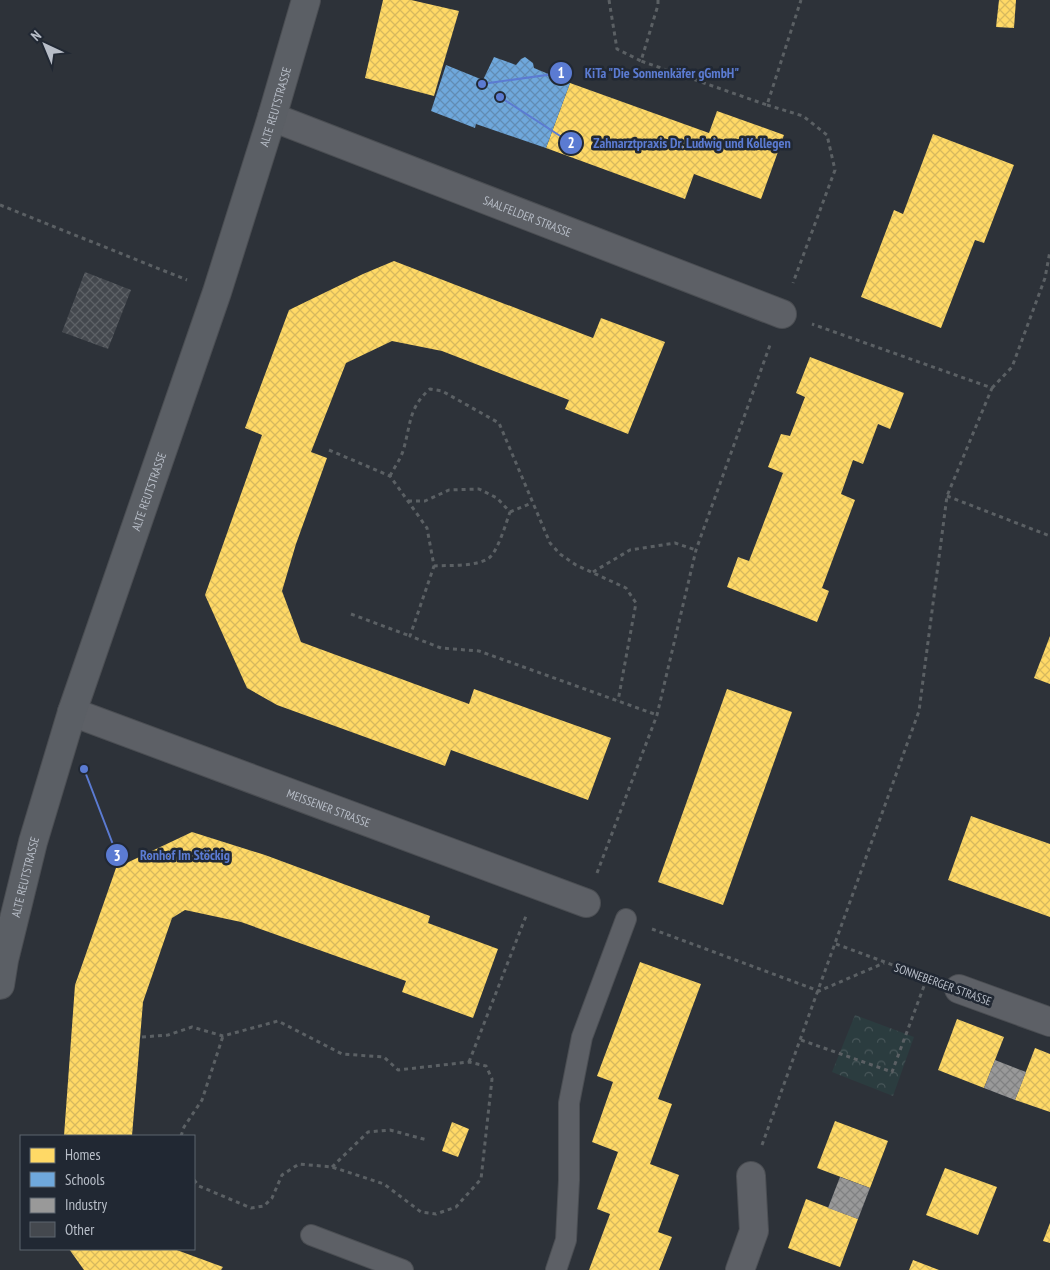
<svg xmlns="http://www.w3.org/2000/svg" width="1050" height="1270" viewBox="0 0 1050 1270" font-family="'PT Sans Narrow',sans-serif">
  <defs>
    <pattern id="park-crowns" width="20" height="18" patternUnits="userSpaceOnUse" patternTransform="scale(1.25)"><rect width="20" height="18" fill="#2b3c3f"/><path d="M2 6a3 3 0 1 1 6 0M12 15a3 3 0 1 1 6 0" fill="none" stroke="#485659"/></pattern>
    <pattern id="homes-cross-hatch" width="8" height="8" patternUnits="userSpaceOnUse" patternTransform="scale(1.25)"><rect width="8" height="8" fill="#ffd966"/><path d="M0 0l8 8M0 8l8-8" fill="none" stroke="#d7b95e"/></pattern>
    <pattern id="schools-cross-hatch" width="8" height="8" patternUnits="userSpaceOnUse" patternTransform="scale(1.25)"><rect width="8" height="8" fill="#6fa8dc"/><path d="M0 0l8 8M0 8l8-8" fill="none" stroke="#618cb4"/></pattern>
    <pattern id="industry-cross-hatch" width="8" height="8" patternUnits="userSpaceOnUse" patternTransform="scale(1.25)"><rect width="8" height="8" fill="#999"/><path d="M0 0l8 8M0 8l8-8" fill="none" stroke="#808182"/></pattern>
    <pattern id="building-cross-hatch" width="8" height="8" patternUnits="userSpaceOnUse" patternTransform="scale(1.25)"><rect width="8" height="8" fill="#44484e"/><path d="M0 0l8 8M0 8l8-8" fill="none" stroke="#5d6166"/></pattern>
  </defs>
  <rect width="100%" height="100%" fill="#2d3239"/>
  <polygon fill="url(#park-crowns)" points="855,1015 914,1037 893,1096 832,1072"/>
  <g fill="url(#homes-cross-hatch)">
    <polygon points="383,0 411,0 459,11 434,96 365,78"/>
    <polygon points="999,0 1016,0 1014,28 996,27"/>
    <polygon points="570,83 709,133 717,111 784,135 761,199 694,174 685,199 546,148"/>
    <polygon points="933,134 1014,165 984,243 975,240 941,328 861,297 894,210 903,214"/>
    <polygon points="394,261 593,338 601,318 665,342 628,434 565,409 569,400 442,351 392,341 346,363 311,452 327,458 296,544 282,591 301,642 469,704 474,689 611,738 588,800 451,750 445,766 277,705 247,688 205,595 262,435 245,428 289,310 363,274"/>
    <polygon points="810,357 904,393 890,429 878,424 863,464 853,460 841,494 855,500 822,588 829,591 817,622 727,587 738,557 749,561 783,473 768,467 781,434 790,436 805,397 796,393"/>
    <polygon points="1050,636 1050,684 1034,678"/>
    <polygon points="727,689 792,712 723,905 658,882"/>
    <polygon points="971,816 1050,844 1050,917 948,880"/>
    <polygon points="192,832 265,855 430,916 428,923 498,949 473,1018 402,992 406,981 241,922 185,910 172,918 143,1002 132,1136 64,1136 75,985 116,868"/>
    <polygon points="640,962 701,984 658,1099 672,1104 650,1164 679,1175 658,1232 672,1237 659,1270 589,1270 610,1214 597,1209 618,1152 592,1142 613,1082 597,1076"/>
    <polygon points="957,1019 1004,1037 984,1088 938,1070"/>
    <polygon points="1035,1048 1050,1054 1050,1112 1015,1100"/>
    <polygon points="835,1121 888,1141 870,1188 817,1168"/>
    <polygon points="452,1122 469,1129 458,1157 442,1151"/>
    <polygon points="945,1168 997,1187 978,1235 926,1215"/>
    <polygon points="806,1199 858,1219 840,1267 788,1248"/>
    <polygon points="1050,1223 1050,1243 1043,1241"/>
    <polygon points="69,1249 174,1249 223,1267 221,1270 84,1270"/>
    <polygon points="913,1260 939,1270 909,1270"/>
  </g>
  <polygon fill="url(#schools-cross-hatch)" points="494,57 516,65 521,59 525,57 533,63 534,68 570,83 546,148 476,124 475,128 431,111 446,65 483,80"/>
  <g fill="url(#industry-cross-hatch)">
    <polygon points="995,1060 1026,1072 1015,1100 984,1088"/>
    <polygon points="840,1177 870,1188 858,1219 828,1208"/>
  </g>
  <polygon fill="url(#building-cross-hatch)" points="85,272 131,290 108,349 62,332"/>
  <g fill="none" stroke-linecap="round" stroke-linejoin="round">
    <g stroke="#4b4e53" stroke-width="22">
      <g id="service">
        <polyline points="311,1235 403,1270"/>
        <polyline points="556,1270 566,1240 569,1180 569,1103 582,1037 626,919"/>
      </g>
    </g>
    <g stroke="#4b4e53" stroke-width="30">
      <g id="minor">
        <path id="s1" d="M272,117L782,314"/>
        <path id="s2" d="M72,712L586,903"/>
        <polyline points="959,989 1050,1022"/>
        <polyline points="740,1270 754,1231 751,1176"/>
      </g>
    </g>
    <g stroke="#4b4e53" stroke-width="30">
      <g id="secondary">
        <path id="s3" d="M0,985L4,960L33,842L72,712L217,292L272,117L306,0"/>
      </g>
    </g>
    <g stroke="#5b6064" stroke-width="3" stroke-dasharray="4 4" stroke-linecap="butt">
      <polyline points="609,0 617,49 641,61"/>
      <polyline points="658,0 658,5 641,61 767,105 801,0"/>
      <polyline points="767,105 803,116 827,135 835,170 793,283"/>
      <polyline points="0,205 187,280"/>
      <polyline points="992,388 1012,367 1045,278 1050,251"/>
      <polyline points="329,450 390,476 427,528 434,566 410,636 441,648 479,651 657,715"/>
      <path d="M390,476C394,468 400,460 403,451C411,425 408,408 430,389L442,391L499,423L550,543L560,554L576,565L626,588L636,603L618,701"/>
      <polyline points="947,496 1050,536"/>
      <path d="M408,501H425L449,490L479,489L497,498L510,512C506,523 498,551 489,558C476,567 449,565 434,566"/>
      <polyline points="510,512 532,503"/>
      <polyline points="593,572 630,550 675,543 696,550"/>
      <polyline points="351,614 410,636"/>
      <polyline points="597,873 657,715 696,550 770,345"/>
      <polyline points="652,929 819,991 884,963"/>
      <polyline points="836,944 928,978"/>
      <polyline points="142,1037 168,1035 192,1027 223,1036 278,1021 342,1054 384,1057 398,1070 469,1062 486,1066 492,1079 481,1179 456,1207 436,1214 421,1212 384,1184 332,1167 299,1164 282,1175 272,1198 264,1206 251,1208 199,1186 194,1180"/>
      <polyline points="801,1040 892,1072 924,986"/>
      <polyline points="469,1062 526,916"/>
      <polyline points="181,1136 184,1127 202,1100 223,1036"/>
      <polyline points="762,1145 919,711 947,496 992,388 812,324"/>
      <polyline points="332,1167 368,1132 390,1130 427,1140"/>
    </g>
    <use href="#service" stroke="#5d6066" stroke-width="20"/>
    <use href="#minor" stroke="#5d6066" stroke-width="28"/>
    <use href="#secondary" stroke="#5b5f65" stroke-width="28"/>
  </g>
  <g text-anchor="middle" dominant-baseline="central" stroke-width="5" stroke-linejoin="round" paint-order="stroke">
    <g font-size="12" fill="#b8bec8" stroke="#212833">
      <text stroke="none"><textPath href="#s3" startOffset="921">ALTE REUTSTRASSE</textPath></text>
      <text stroke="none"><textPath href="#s1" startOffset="274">SAALFELDER STRASSE</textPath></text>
      <text stroke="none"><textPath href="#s3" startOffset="516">ALTE REUTSTRASSE</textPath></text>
      <text stroke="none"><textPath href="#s2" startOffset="274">MEISSENER STRASSE</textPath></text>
      <text stroke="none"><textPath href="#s3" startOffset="111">ALTE REUTSTRASSE</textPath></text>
      <text transform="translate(943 984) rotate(20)">SONNEBERGER STRASSE</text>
    </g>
  </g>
  <path fill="none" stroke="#5b7bd2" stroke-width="2" d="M482 84L561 73M500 97L571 143M84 769L117 855"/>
  <g fill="#5b7bd2" stroke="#212833" stroke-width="2">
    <circle cx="482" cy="84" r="5"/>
    <circle cx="500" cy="97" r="5"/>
    <circle cx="84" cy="769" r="5"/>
    <circle cx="561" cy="73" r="12"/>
    <circle cx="571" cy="143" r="12"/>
    <circle cx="117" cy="855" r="12"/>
  </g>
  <g font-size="15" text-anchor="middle" font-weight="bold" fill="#fff">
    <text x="561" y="78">1</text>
    <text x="571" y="148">2</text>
    <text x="117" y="861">3</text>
  </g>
  <g font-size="14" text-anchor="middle" font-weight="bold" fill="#5b7bd2" stroke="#212833" stroke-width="5" stroke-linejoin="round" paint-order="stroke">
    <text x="662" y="78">KiTa "Die Sonnenkäfer gGmbH"</text>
    <text x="692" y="148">Zahnarztpraxis Dr. Ludwig und Kollegen</text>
    <text x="185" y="860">Ronhof Im Stöckig</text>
  </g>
  <rect x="20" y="1135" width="175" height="115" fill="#212833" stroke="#5d646f"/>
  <rect x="30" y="1148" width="25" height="15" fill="#ffd966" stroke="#5d646f"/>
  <text x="65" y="1160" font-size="15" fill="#b8bec8">Homes</text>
  <rect x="30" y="1172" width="25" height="15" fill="#6fa8dc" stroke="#5d646f"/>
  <text x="65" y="1185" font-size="15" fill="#b8bec8">Schools</text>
  <rect x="30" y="1198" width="25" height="15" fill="#999999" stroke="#5d646f"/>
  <text x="65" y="1210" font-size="15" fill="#b8bec8">Industry</text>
  <rect x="30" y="1222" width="25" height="15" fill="#44484e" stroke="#5d646f"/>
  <text x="65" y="1235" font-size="15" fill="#b8bec8">Other</text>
  <g transform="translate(45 45) rotate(316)" stroke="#212833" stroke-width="4" paint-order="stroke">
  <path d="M0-4L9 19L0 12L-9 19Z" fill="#b8bec8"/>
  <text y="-8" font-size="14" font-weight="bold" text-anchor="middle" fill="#b8bec8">N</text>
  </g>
</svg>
